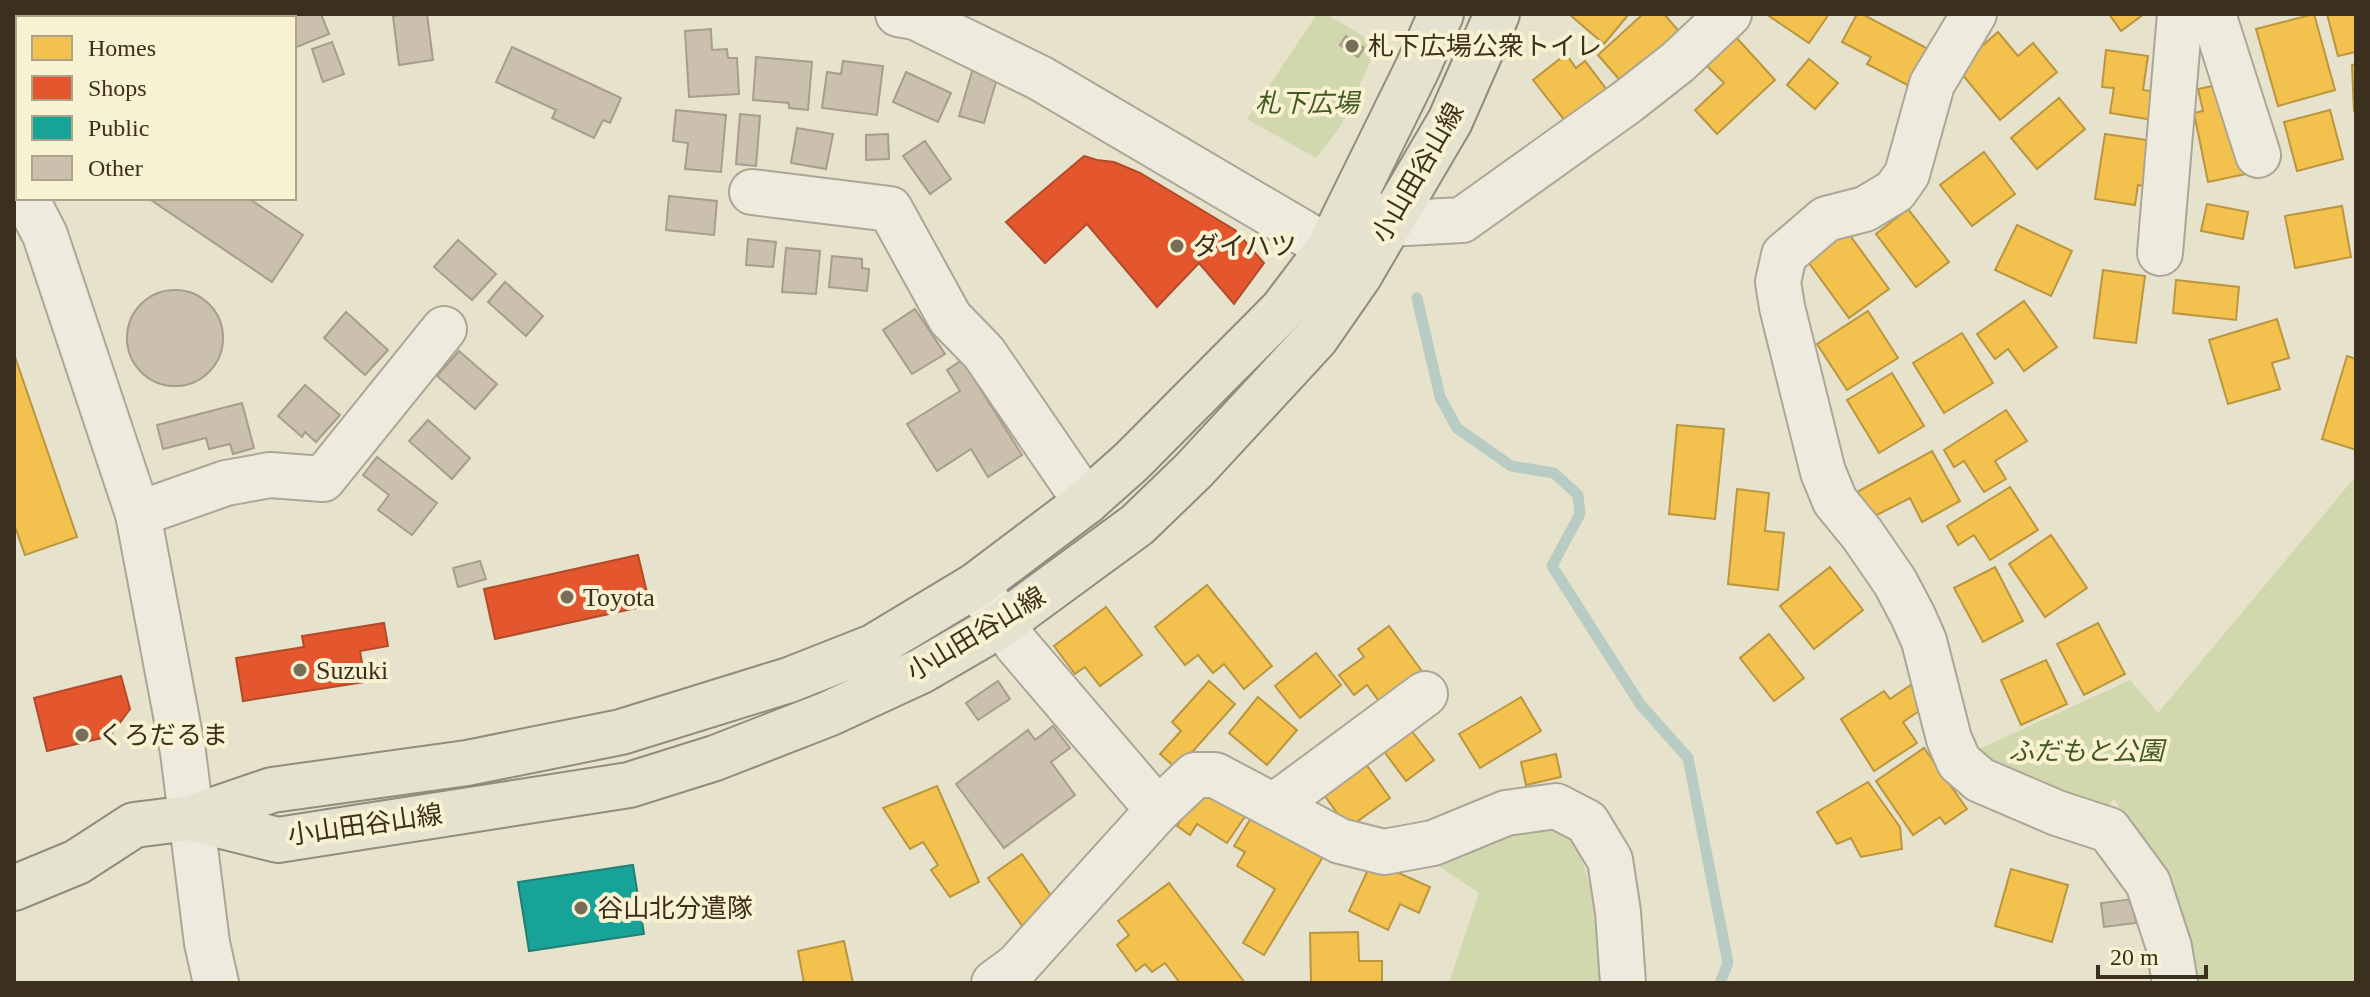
<svg xmlns="http://www.w3.org/2000/svg" width="2370" height="997" viewBox="0 0 2370 997" font-family="'Times New Roman','Noto Sans JP',serif">
  <rect width="100%" height="100%" fill="#e6e2cc"/>
  <g fill="#d2d8ae">
    <polygon points="1317,14 1326,14 1378,45 1340,127 1316,158 1247,119"/>
    <polygon points="2356,476 2356,983 2181,983 2160,888 2114,798 2106,811 1996,762 1977,750 2130,680 2158,713"/>
    <polygon points="1562,791 1591,890 1602,983 1449,983 1479,893 1404,843"/>
  </g>
  <g fill="#f2c14e" stroke="#bb963f" stroke-width="2">
    <polygon points="1569,14 1629,14 1604,44"/>
    <polygon points="1643,14 1664,14 1682,35 1625,86 1598,55"/>
    <polygon points="1766,14 1829,14 1809,43"/>
    <polygon points="1857,14 1862,14 1934,52 1915,89 1867,64 1871,57 1842,42"/>
    <polygon points="2109,14 2144,14 2121,31"/>
    <polygon points="2314,14 2335,90 2278,106 2256,29"/>
    <polygon points="2327,14 2356,14 2356,52 2338,56"/>
    <polygon points="1998,32 2018,56 2033,43 2057,72 2000,120 1957,68"/>
    <polygon points="1735,36 1775,80 1717,134 1695,110 1724,83 1705,64"/>
    <polygon points="2106,50 2148,56 2143,90 2157,92 2153,120 2110,113 2114,88 2102,87"/>
    <polygon points="1566,54 1576,68 1585,61 1607,90 1566,122 1533,80"/>
    <polygon points="1809,59 1838,83 1815,109 1787,85"/>
    <polygon points="2356,64 2356,111 2354,111 2352,65"/>
    <polygon points="2227,83 2246,174 2208,182 2194,113 2203,111 2198,89"/>
    <polygon points="2059,98 2085,129 2037,169 2011,138"/>
    <polygon points="2330,110 2343,159 2297,171 2284,122"/>
    <polygon points="2105,134 2154,141 2147,187 2138,185 2135,205 2095,199"/>
    <polygon points="1984,152 2015,194 1972,226 1940,185"/>
    <polygon points="2207,204 2248,212 2243,239 2201,231"/>
    <polygon points="2342,206 2351,257 2295,268 2285,216"/>
    <polygon points="1908,209 1949,262 1916,287 1876,234"/>
    <polygon points="2017,225 2072,251 2051,296 1995,270"/>
    <polygon points="1846,230 1889,289 1849,318 1806,259"/>
    <polygon points="2103,270 2145,276 2136,343 2094,338"/>
    <polygon points="2176,280 2239,287 2236,320 2173,313"/>
    <polygon points="2024,301 2057,347 2024,371 2008,349 1995,359 1977,334"/>
    <polygon points="1868,311 1898,358 1847,390 1817,344"/>
    <polygon points="2277,319 2289,358 2272,363 2280,389 2228,404 2209,340"/>
    <polygon points="1962,333 1993,383 1944,413 1913,363"/>
    <polygon points="14,354 77,537 25,555 14,524"/>
    <polygon points="2347,356 2356,359 2356,450 2322,439"/>
    <polygon points="1892,373 1924,426 1879,453 1847,400"/>
    <polygon points="2006,410 2027,441 1995,461 2006,479 1984,492 1964,461 1954,467 1944,450"/>
    <polygon points="1677,425 1724,429 1715,519 1669,514"/>
    <polygon points="1932,451 1960,501 1922,522 1910,498 1871,518 1857,492"/>
    <polygon points="2010,487 2038,530 1990,560 1974,535 1958,545 1947,526"/>
    <polygon points="1737,489 1769,493 1765,531 1784,533 1778,590 1728,584"/>
    <polygon points="2051,535 2087,588 2045,617 2009,564"/>
    <polygon points="1830,567 1863,610 1814,649 1780,606"/>
    <polygon points="1995,567 2023,621 1983,642 1954,588"/>
    <polygon points="1207,585 1272,666 1244,689 1224,664 1213,673 1198,655 1185,665 1155,627"/>
    <polygon points="1106,607 1142,655 1100,686 1085,667 1075,674 1054,646"/>
    <polygon points="2098,623 2125,674 2084,695 2057,644"/>
    <polygon points="1389,626 1424,674 1382,705 1367,685 1354,695 1339,675 1364,657 1358,649"/>
    <polygon points="1769,634 1804,678 1774,701 1740,658"/>
    <polygon points="1316,653 1341,685 1300,718 1275,686"/>
    <polygon points="2046,660 2067,704 2021,725 2001,680"/>
    <polygon points="1209,681 1235,704 1177,769 1160,754 1181,731 1172,722"/>
    <polygon points="1914,683 1928,705 1903,722 1917,743 1874,771 1841,719 1884,691 1890,699"/>
    <polygon points="1258,697 1297,730 1267,765 1229,733"/>
    <polygon points="1521,697 1541,731 1480,768 1459,734"/>
    <polygon points="1407,725 1434,760 1406,781 1380,746"/>
    <polygon points="1924,748 1967,809 1945,824 1940,817 1913,835 1876,781"/>
    <polygon points="1556,754 1561,777 1526,785 1521,762"/>
    <polygon points="1361,757 1390,798 1348,828 1319,788"/>
    <polygon points="1868,782 1900,827 1902,849 1861,857 1851,838 1837,844 1817,812"/>
    <polygon points="1205,783 1248,812 1227,843 1197,824 1190,835 1177,826"/>
    <polygon points="937,786 979,882 950,897 931,870 938,865 923,842 910,849 883,808"/>
    <polygon points="1254,813 1324,855 1264,955 1243,943 1275,889 1237,866 1245,852 1234,846"/>
    <polygon points="1022,854 1056,903 1023,927 988,878"/>
    <polygon points="1372,861 1430,887 1419,913 1400,904 1388,930 1349,911"/>
    <polygon points="2011,869 2068,885 2052,942 1995,926"/>
    <polygon points="1169,883 1245,983 1180,983 1165,963 1152,972 1145,964 1136,971 1117,945 1129,935 1118,921"/>
    <polygon points="1358,932 1359,961 1382,961 1382,983 1311,983 1310,933"/>
    <polygon points="844,941 853,983 804,983 798,951"/>
  </g>
  <g fill="#e4572e" stroke="#b14b29" stroke-width="2">
    <polygon points="1084,156 1097,160 1114,162 1140,173 1235,230 1264,263 1234,304 1199,263 1157,307 1087,224 1045,263 1006,222"/>
    <polygon points="638,555 650,605 495,639 484,589"/>
    <polygon points="384,623 388,646 360,651 365,682 243,701 236,658 304,647 302,636"/>
    <polygon points="121,676 130,709 110,736 47,751 34,698"/>
  </g>
  <polygon fill="#17a398" stroke="#228073" stroke-width="2" points="633,865 644,934 529,951 518,882"/>
  <g fill="none" stroke-linecap="round" stroke-linejoin="round">
    <polyline stroke="#b8ccc3" stroke-width="11" points="1417,298 1440,397 1457,428 1511,466 1554,473 1578,495 1580,514 1552,566 1640,704 1688,758 1728,963 1720,983"/>
  </g>
  <g fill="#cac0ad" stroke="#a69d8b" stroke-width="2">
    <polygon points="282,14 321,14 329,34 294,48 294,18 283,18"/>
    <polygon points="407,14 427,14 433,60 399,65 393,16"/>
    <polygon points="711,29 712,50 727,49 728,58 737,58 739,94 689,97 685,31"/>
    <polygon points="1346,36 1364,48 1358,57 1340,45"/>
    <polygon points="332,42 344,74 323,82 312,49"/>
    <polygon points="512,47 621,98 610,123 603,120 594,138 552,118 556,110 496,82"/>
    <polygon points="756,57 812,62 808,110 789,108 789,103 753,100"/>
    <polygon points="843,61 883,66 877,115 822,108 827,72 841,74"/>
    <polygon points="973,68 998,75 984,123 959,116"/>
    <polygon points="906,72 951,93 938,122 893,102"/>
    <polygon points="676,110 726,115 721,172 685,169 688,143 673,141"/>
    <polygon points="740,114 760,116 756,166 736,164"/>
    <polygon points="797,128 833,134 826,169 791,163"/>
    <polygon points="888,134 889,159 866,160 866,135"/>
    <polygon points="925,141 951,179 930,194 903,156"/>
    <polygon points="669,196 717,201 714,235 666,230"/>
    <polygon points="148,198 248,198 303,235 272,282"/>
    <polygon points="748,239 776,242 773,267 746,265"/>
    <polygon points="458,240 496,274 472,300 434,267"/>
    <polygon points="786,248 820,251 816,294 782,292"/>
    <polygon points="832,256 862,259 862,268 869,269 867,291 829,287"/>
    <polygon points="505,282 543,316 526,336 488,302"/>
    <circle cx="175" cy="338" r="48"/>
    <polygon points="915,309 945,354 912,374 883,330"/>
    <polygon points="346,312 388,350 365,375 324,338"/>
    <polygon points="459,351 497,384 475,409 437,376"/>
    <polygon points="962,360 1022,455 988,477 971,449 937,471 907,424 960,391 947,370"/>
    <polygon points="305,385 340,415 316,442 305,432 302,437 278,416"/>
    <polygon points="242,403 254,448 233,454 230,444 209,449 206,438 163,449 157,425"/>
    <polygon points="428,420 470,458 452,479 409,441"/>
    <polygon points="377,457 437,503 412,535 378,510 389,495 363,475"/>
    <polygon points="480,561 486,579 458,587 453,568"/>
    <polygon points="998,681 1010,699 978,720 966,703"/>
    <polygon points="1053,726 1070,748 1051,762 1075,795 1004,848 956,784 1028,730 1035,740"/>
    <polygon points="2133,899 2136,923 2104,927 2101,903"/>
  </g>
  <g fill="none" stroke-linecap="round" stroke-linejoin="round">
    <g stroke="#aba695" stroke-width="48">
      <g id="minor">
        <polyline points="898,14 915,17 1040,78 1329,248"/>
        <polyline points="1974,14 1932,84 1907,174 1895,191 1865,209 1826,219 1784,255 1778,282 1782,307 1823,472 1835,501 1862,534 1895,582 1913,616 1924,641 1949,739 1959,762 1980,780 2057,813 2109,830 2148,883 2169,947 2175,983"/>
        <polyline points="2213,14 2258,155"/>
        <polyline points="190,18 196,14"/>
        <polyline points="14,102 17,114 14,134"/>
        <polyline points="752,192 890,209 950,318 984,353 1086,502"/>
        <polyline points="26,198 45,235 138,514 183,752 207,943 216,983"/>
        <polyline points="1362,208 1388,224 1462,220 1627,102 1678,62 1729,14"/>
        <polyline points="2160,253 2180,14"/>
        <polyline points="138,514 226,483 270,475 323,479 444,329"/>
        <polyline points="976,585 1017,645 1158,810"/>
        <polyline points="1275,805 1425,694"/>
        <polyline points="994,983 1017,966 1158,810 1195,775 1215,775 1340,841 1384,852 1433,843 1506,813 1556,806 1587,822 1610,860 1618,912 1623,983"/>
      </g>
    </g>
    <g stroke="#918c7c" stroke-width="48">
      <g id="major">
        <polyline points="190,818 278,840 629,785 715,758 828,714 921,671 1002,624 1137,525 1194,470 1316,338 1359,276 1450,121 1497,14"/>
        <polyline points="14,888 77,862 134,825 190,818 272,790 467,763 621,732 789,680 873,647 976,585 1086,502 1132,461 1282,310 1329,248 1418,67 1441,14"/>
      </g>
    </g>
    <use href="#minor" stroke="#eeebde" stroke-width="44"/>
    <use href="#major" stroke="#e5e2cf" stroke-width="44"/>
  </g>
  <g fill="#776e5a" stroke="#f8f2d2" stroke-width="3">
    <circle cx="1352" cy="46" r="8"/>
    <circle cx="1177" cy="246" r="8"/>
    <circle cx="567" cy="597" r="8"/>
    <circle cx="300" cy="670" r="8"/>
    <circle cx="82" cy="735" r="8"/>
    <circle cx="581" cy="908" r="8"/>
  </g>
  <g text-anchor="middle" dominant-baseline="central" stroke-width="8" stroke-linejoin="round" paint-order="stroke">
    <g font-size="26" fill="#3b301d" stroke="#f8f2d2" text-anchor="start">
      <text x="1368" y="46">札下広場公衆トイレ</text>
      <text x="1193" y="246">ダイハツ</text>
      <text x="583" y="597">Toyota</text>
      <text x="316" y="670">Suzuki</text>
      <text x="98" y="735">くろだるま</text>
      <text x="597" y="908">谷山北分遣隊</text>
    </g>
    <g font-size="26" font-style="italic" fill="#435922" stroke="#f8f2d2">
      <text x="1307" y="103">札下広場</text>
      <text x="2086" y="751">ふだもと公園</text>
    </g>
    <g font-size="26" fill="#3b301d" stroke="#f8f2d2">
      <text transform="translate(1418 173) rotate(-60)">小山田谷山線</text>
      <text transform="translate(976 634) rotate(-31)">小山田谷山線</text>
      <text transform="translate(365 825) rotate(-8)">小山田谷山線</text>
    </g>
  </g>
  <rect width="2370" height="997" fill="none" stroke="#3b301d" stroke-width="32"/>
  <rect x="16" y="16" width="280" height="184" fill="#f8f2d2" stroke="#aca48a" stroke-width="2"/>
  <rect x="32" y="36" width="40" height="24" fill="#f2c14e" stroke="#aca48a" stroke-width="2"/>
  <text x="88" y="56" font-size="24" fill="#3b301d">Homes</text>
  <rect x="32" y="76" width="40" height="24" fill="#e4572e" stroke="#aca48a" stroke-width="2"/>
  <text x="88" y="96" font-size="24" fill="#3b301d">Shops</text>
  <rect x="32" y="116" width="40" height="24" fill="#17a398" stroke="#aca48a" stroke-width="2"/>
  <text x="88" y="136" font-size="24" fill="#3b301d">Public</text>
  <rect x="32" y="156" width="40" height="24" fill="#cac0ad" stroke="#aca48a" stroke-width="2"/>
  <text x="88" y="176" font-size="24" fill="#3b301d">Other</text>
  <path d="M2098 965v12h108v-12" fill="none" stroke="#3b301d" stroke-width="4"/>
  <text x="2110" y="965" font-size="24" fill="#3b301d" stroke="#f8f2d2" stroke-width="6" paint-order="stroke">20 m</text>
</svg>
